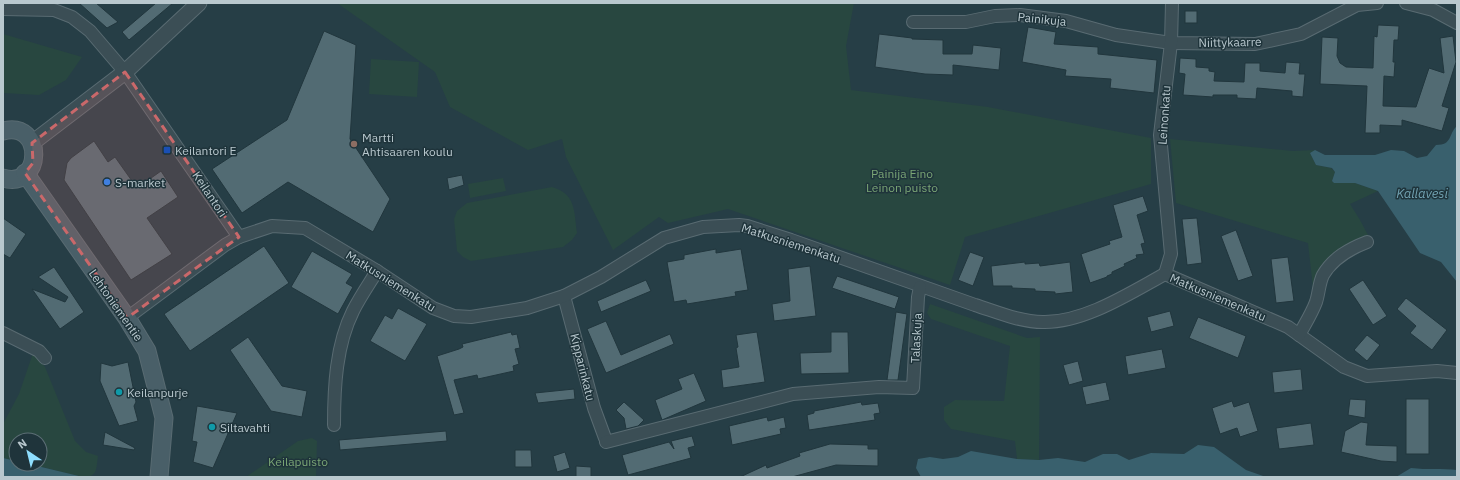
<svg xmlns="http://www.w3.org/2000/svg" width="1460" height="480" viewBox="0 0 1460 480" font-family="'IBM Plex Sans',sans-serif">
  <rect width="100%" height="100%" fill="#263e46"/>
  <g fill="#284740">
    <polygon points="337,3 854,3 846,46 851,90 988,107 1151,138 1151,184 965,237 950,285 728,209 668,223 659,217 613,250 566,157 562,139 528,150 450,107 435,72"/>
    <polygon points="3,34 82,57 66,80 39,95 3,93"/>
    <polygon points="371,59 419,62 417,97 369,94"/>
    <polygon points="1170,139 1293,151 1315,150 1310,153 1316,165 1331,168 1335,172 1332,181 1334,183 1355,183 1378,191 1350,204 1360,220 1369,237 1327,261 1313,288 1308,243 1176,203"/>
    <polygon points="503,178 506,191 470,198 468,184"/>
    <path d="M552,187C576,194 574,211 577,233L572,240L563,247L471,261L463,257L457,251L454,219L457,211L467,203Z"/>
    <polygon points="930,304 1027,338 1040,337 1039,460 1017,459 1015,441 951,429 944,420 944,407 955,400 1004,401 1010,346 931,319 927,313"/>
    <path d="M33,353L45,367L75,441L86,452L98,456C96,469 98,477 83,477L29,464H40V440H16V461L3,458V424L19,394Z"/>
    <polygon points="312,438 317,441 316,477 246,477 298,441"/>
  </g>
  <g fill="#39606d">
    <path d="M1457,126V282L1441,262L1420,253L1378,191L1355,183H1334L1332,181L1335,172L1332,168L1316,165L1310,153L1315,150L1325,155H1375L1391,150L1404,151L1417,158L1427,156L1436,145C1453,145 1448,134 1457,126Z"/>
    <polygon points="1198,445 1214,447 1246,470 1266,477 921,477 916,468 918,459 930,457 943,459 958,457 971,451 1017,459 1039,460 1058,458 1085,462 1103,454 1117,454 1129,460 1151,453 1184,454"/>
    <polygon points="3,458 16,461 16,464 29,464 83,477 3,477"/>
    <path d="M1411,468C1427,470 1442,468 1457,470V477H1396Z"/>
  </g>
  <g fill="#526b73" stroke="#21363d">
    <polygon points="79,3 96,3 118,22 107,28"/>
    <polygon points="156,3 173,3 129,40 122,32"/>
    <rect x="1185" y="11" width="12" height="12"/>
    <polygon points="1378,25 1399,26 1398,40 1394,40 1393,62 1395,62 1394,77 1384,76 1383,106 1416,107 1429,68 1444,73 1440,38 1453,36 1456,62 1442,106 1449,108 1442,131 1402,120 1402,126 1380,125 1380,133 1365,133 1367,86 1320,84 1322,37 1338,38 1337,56 1340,63 1346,67 1373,68 1374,36 1377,37"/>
    <polygon points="1028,27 1056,32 1054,44 1098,47 1098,54 1157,60 1154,93 1110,88 1111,79 1065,76 1066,70 1022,62"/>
    <polygon points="324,31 356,45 350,139 390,199 373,232 288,182 242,213 212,169 287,120"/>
    <polygon points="879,34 912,38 912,39 943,40 943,54 972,54 973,45 1001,48 999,70 953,65 953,75 925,74 875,67"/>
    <polygon points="1180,58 1196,59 1196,67 1209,68 1209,71 1215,72 1214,81 1244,82 1245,63 1260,63 1260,71 1285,73 1286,62 1300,63 1299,74 1305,74 1303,97 1292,96 1292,91 1257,88 1256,99 1237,98 1237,95 1213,95 1213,97 1183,95 1185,74 1179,73"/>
    <polygon points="94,141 108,162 115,157 137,188 161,171 178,197 147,218 172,254 131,280 64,180 67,163 71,158"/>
    <polygon points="462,175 464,185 449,190 447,178"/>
    <polygon points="1143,196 1148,211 1137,215 1145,243 1141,244 1144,254 1136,255 1137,258 1124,264 1125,266 1112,272 1112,274 1107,276 1107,277 1090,283 1081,254 1110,244 1109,241 1122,237 1113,205"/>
    <polygon points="3,218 26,234 10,258 3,254"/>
    <polygon points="1197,218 1202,263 1187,265 1182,219"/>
    <polygon points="1236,230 1253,276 1238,281 1221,236"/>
    <polygon points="264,246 289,283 190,351 164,314"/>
    <polygon points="716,249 716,253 741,249 748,290 735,292 736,296 687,304 686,300 674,302 667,262 684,259 684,255"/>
    <polygon points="312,251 352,274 346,283 353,287 338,314 291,287"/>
    <polygon points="970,252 984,257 973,286 958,280"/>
    <polygon points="1288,257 1294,301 1276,303 1271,259"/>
    <polygon points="1025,262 1025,264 1039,263 1040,266 1070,262 1073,292 1055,294 1055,292 1035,291 1035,289 1012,288 1012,286 993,286 991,266"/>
    <polygon points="810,266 816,316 774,321 772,304 790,301 788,269"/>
    <polygon points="54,267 84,312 60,329 32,289 65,302 68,297 38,277"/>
    <polygon points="837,276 899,297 895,309 832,288"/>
    <polygon points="646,280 651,291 601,312 597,301"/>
    <polygon points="1363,280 1387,316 1373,325 1349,289"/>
    <polygon points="1406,298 1447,330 1432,350 1410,333 1416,326 1397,309"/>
    <polygon points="398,308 427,324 405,361 370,341 385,315 392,319"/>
    <polygon points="1170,311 1174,326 1151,332 1147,317"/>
    <polygon points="896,312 907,314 898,380 887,380"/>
    <polygon points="1198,317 1246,336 1238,358 1189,338"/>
    <polygon points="606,321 621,355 670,334 674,344 606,373 587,329"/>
    <polygon points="511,332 512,335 517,334 520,348 515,349 519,364 513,366 514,371 478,379 477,375 454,380 464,413 454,415 437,356 459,349 463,347 462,344"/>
    <polygon points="757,332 765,382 723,388 721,370 739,367 736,348 738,347 736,335"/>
    <polygon points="831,332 848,332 849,373 801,374 800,353 831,352"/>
    <polygon points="1367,335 1380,345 1367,361 1354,350"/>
    <polygon points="248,337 282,386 307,391 302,417 271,411 230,350"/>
    <polygon points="1162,349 1166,368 1128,375 1125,356"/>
    <polygon points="1078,361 1083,381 1069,385 1063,365"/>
    <polygon points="128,362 136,402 134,406 138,421 119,426 100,381 101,363 112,366"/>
    <polygon points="1301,369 1303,390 1274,393 1272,372"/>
    <polygon points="694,373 706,401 662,420 655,400 682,389 678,379"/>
    <polygon points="1106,382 1110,400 1086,405 1082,387"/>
    <polygon points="574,389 575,399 538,403 535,393"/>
    <polygon points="1350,399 1366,400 1365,418 1348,415"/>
    <rect x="1406" y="399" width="23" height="55"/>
    <polygon points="1232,401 1234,407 1249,402 1258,431 1240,437 1237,428 1220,434 1212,408"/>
    <polygon points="624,402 644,420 638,426 626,429 624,418 616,410"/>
    <polygon points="861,402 862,405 878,403 880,413 874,414 875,420 809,430 807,415 814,413 814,411"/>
    <polygon points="197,406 237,413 213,468 193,462 197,442 192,441"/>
    <polygon points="767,417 768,421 784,417 786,428 780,429 781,434 732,445 729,426"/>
    <polygon points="1361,422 1368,423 1366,445 1397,446 1397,462 1381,461 1341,452 1345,431"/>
    <polygon points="1311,423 1314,445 1279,449 1276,428"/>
    <polygon points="446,431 447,441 340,450 339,440"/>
    <polygon points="105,432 135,448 134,450 103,445"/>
    <polygon points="692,436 695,446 688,448 691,458 628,475 622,455 669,442 674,449 671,441"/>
    <polygon points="830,444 868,445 868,449 878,449 878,466 836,465 792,477 740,477 766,465 767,468 800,456 799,453"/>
    <polygon points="515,450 531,450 532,467 515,467"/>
    <polygon points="565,452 570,468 557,472 553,456"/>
    <polygon points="576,466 591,467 591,477 576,477"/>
  </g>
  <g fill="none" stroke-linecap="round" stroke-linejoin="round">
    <g stroke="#596b72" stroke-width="14">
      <g id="minor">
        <polyline points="1406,3 1433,10 1457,23"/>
        <polyline points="3,9 54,10 72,17 90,31 125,72 239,237"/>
        <polyline points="913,22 966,22 995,16 1020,15 1066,21 1116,35 1171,43 1255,44 1301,34 1357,5 1377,3"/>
        <polyline points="1165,274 1288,327 1344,367 1367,376 1437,371 1457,373"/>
        <polyline points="1165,274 1171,254 1160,135 1171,43 1172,3"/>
        <polyline points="564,296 594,408 605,438"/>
        <path d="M127,318L225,245L239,237L272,226L305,228L377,271L433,308L454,316L471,317L527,308L564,296L601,277L664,238L703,227L739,225L747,226L791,240L975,305C997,312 1020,322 1043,322C1084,323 1130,293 1165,274"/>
        <polyline points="3,333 39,351 45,358"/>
        <path d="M1299,335C1305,324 1312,313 1316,302C1319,293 1319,283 1323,275C1333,258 1349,249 1367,242"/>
        <path d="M334,425C334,387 336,345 353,311C360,297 369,284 377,271"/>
        <polyline points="606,442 793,394 879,387 913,388 918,297 920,287"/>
      </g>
    </g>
    <g stroke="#596b72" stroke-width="17">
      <polyline id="tertiary" points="32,143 125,72 199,3"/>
    </g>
    <g stroke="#596b72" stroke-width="19">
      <g id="secondary">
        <path d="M3,131C45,120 43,190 3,178"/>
        <polyline points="25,173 127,318 147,351 164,418 159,477"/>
      </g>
    </g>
    <use href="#minor" stroke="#3b4e55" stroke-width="12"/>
    <use href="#tertiary" stroke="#3b4e55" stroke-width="15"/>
    <use href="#secondary" stroke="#495f68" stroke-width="17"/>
  </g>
  <path fill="#ca686a" fill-opacity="0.2" stroke="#ca686a" stroke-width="3" stroke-dasharray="8 5" stroke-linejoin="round" d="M125,72L239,237L127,318L25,173L33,163L32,143Z"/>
  <circle fill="#8d6e63" stroke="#1f343b" stroke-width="1.5" cx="354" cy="144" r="4"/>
  <rect fill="#1a4fb4" stroke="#1f343b" stroke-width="1.5" x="163" y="146" width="8" height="8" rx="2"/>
  <circle fill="#3f7fe0" stroke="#1f343b" stroke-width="1.5" cx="107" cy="182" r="4"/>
  <g fill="#0f9aa8" stroke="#1f343b" stroke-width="1.5">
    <circle cx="119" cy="392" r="4"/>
    <circle cx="212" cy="427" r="4"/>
  </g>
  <g text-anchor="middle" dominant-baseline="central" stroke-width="3" stroke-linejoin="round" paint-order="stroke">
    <g font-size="12" fill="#b9c8ce" stroke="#1f343b">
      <text transform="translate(1042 19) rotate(6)">Painikuja</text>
      <text transform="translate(1230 42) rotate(-1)">Niittykaarre</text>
      <text transform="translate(1164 115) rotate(-86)">Leinonkatu</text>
      <text transform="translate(210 194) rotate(56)">Keilantori</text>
      <text transform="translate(791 243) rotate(18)">Matkusniemenkatu</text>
      <text transform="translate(391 281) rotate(32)">Matkusniemenkatu</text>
      <text transform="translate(1218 297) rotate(23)">Matkusniemenkatu</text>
      <text transform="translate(116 305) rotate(55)">Lehtoniementie</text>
      <text transform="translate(916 338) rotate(-87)">Talaskuja</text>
      <text transform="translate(583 367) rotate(76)">Kipparinkatu</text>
    </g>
    <g font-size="12" fill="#b9c8ce" stroke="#1f343b" text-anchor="start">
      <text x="362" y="137">Martti<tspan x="362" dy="14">Ahtisaaren koulu</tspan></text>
      <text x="175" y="150">Keilantori E</text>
      <text x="115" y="182">S-market</text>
      <text x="127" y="392">Keilanpurje</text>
      <text x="220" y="427">Siltavahti</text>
    </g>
    <g font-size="12" fill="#7aa575" stroke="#1f343b">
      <text x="902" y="173">Painija Eino<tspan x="902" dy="14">Leinon puisto</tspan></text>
      <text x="298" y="461">Keilapuisto</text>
    </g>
    <g font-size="13" font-style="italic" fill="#70a0af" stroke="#1f343b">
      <text x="1422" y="193">Kallavesi</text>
    </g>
  </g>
  <rect width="1460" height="480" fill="none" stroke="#b9c8ce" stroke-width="8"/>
  <g transform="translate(28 452) rotate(325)"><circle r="19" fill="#1f343b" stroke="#5d6f76"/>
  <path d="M0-3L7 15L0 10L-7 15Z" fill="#8edefe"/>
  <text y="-6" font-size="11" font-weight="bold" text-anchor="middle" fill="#b9c8ce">N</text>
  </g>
</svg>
